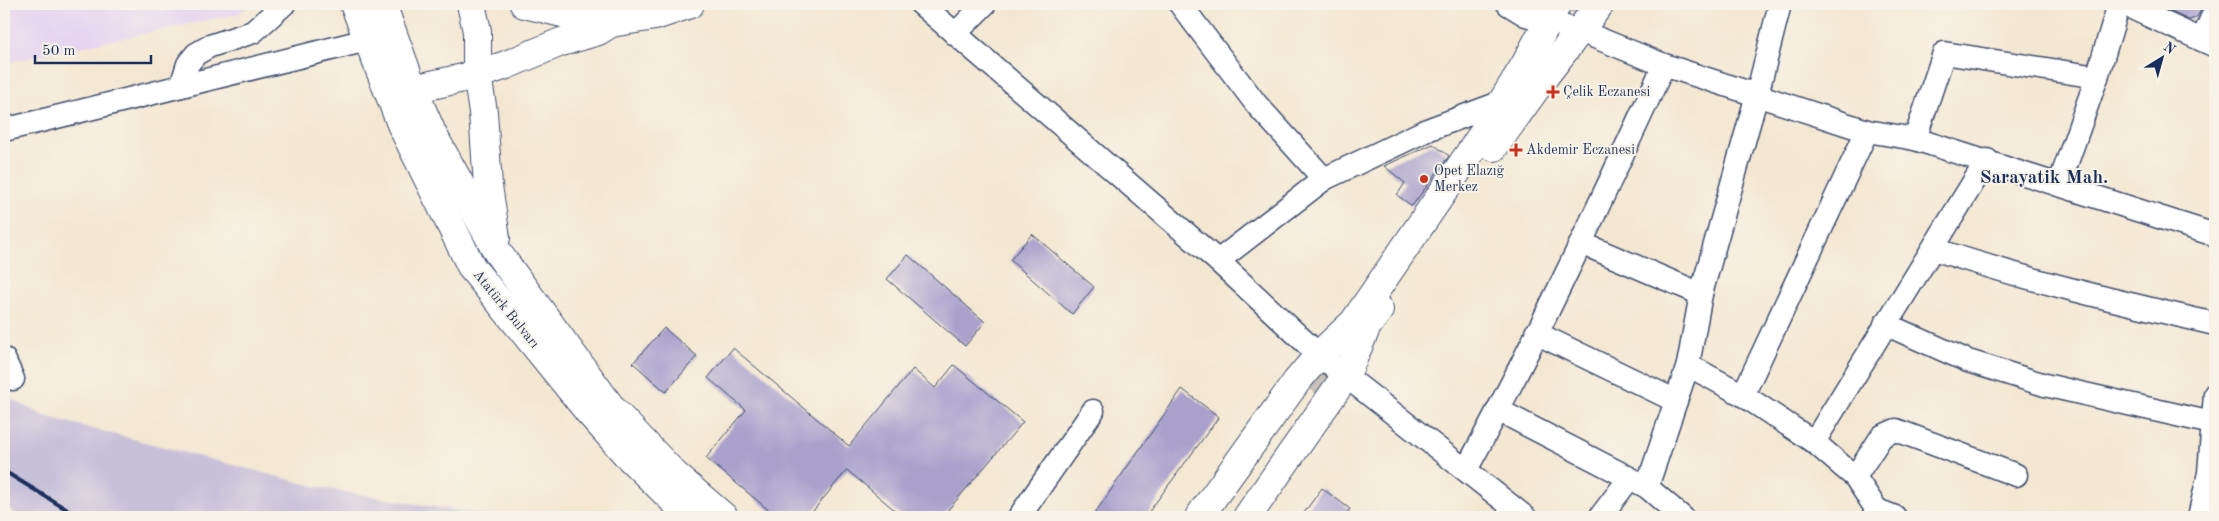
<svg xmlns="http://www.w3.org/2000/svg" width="2219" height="521" viewBox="0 0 2219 521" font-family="'Old Standard TT',serif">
  <rect width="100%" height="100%" fill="#f7f3e8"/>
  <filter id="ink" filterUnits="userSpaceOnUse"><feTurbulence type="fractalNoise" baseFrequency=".02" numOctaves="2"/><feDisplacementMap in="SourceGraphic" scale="10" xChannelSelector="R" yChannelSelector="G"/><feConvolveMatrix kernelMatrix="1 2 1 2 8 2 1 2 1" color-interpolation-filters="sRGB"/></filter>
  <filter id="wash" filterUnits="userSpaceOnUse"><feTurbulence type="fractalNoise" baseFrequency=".0096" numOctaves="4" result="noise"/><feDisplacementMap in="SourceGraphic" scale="20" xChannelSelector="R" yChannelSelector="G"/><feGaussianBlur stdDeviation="1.12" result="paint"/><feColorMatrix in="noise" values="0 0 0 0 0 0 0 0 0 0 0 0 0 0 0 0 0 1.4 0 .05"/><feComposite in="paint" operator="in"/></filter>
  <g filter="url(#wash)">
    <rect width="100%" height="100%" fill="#f4e7d1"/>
    <polygon fill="#e5d3f1" points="4,4 253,4 237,14 4,63"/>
    <polygon fill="#c7c0d9" points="4,395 44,416 322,488 495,517 20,517 4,505"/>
    <g id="blocks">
      <g fill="#a9a0cc">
        <polygon points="2154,4 2204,4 2197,17 2189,20"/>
        <polygon points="1433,144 1449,156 1412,206 1397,195 1405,183 1384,166"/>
        <polygon points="1032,234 1094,287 1072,314 1010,260"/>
        <polygon points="908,255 985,322 965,346 887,279"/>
        <polygon points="664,328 697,356 666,392 633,363"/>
        <polygon points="733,348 849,446 913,369 935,388 954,365 1023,422 942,517 903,517 847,470 808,517 777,517 706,458 746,410 708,378"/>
        <polygon points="1182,389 1219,417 1145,517 1092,517"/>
        <polygon points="1322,488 1350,509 1344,517 1301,517"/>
      </g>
    </g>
  </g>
  <g filter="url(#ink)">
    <use href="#blocks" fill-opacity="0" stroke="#3c4b6f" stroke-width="1"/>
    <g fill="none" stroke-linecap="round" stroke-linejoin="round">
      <g stroke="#c9c2ba" stroke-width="28" stroke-dasharray="28 14" stroke-linecap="butt">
        <polyline points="1546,46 1574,4"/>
        <polyline points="1309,389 1336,351"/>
      </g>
      <g stroke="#3c4b6f" stroke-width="25">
        <g id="minor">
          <polyline points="921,4 1218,261 1319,355 1525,517"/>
          <polyline points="1180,4 1257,105 1324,179 1427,130 1502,102"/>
          <polyline points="1508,4 1526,15 1580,31 1664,65 1867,131 1915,139 2059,185"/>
          <polyline points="2119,4 2097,77 2059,185 2215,235"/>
          <polyline points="2123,4 2215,46"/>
          <polyline points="955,34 985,4"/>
          <polyline points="2202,40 2215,10"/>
          <polyline points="181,86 188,64 196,54 210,46 253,32 284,4"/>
          <polyline points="4,130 367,40"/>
          <polyline points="1915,139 1944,53 2097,77"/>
          <polyline points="1581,243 1701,294"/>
          <path d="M1934,249C2026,280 2120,302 2215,324"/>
          <polyline points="1218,261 1324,179"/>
          <polyline points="1885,324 1968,361 2045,385 2212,423"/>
          <polyline points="1536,333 1676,401"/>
          <polyline points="4,359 13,379"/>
          <polyline points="1688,365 1743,395 1814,442 1855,477 1877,510"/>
          <polyline points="1743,395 1867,131"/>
          <polyline points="1498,410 1647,487 1682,517"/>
          <polyline points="1814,442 1987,160"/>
          <path d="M1466,470C1538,338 1601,201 1664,65"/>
          <polyline points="1855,477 1882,436 1896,430 2016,475"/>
          <polyline points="1647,487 1688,365 1701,294 1757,95 1780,4"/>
          <polyline points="1019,517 1093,411"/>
          <polyline points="1600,517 1629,479"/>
          <polyline points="1873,517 1877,510 1895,517"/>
          <polyline points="2199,517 2209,473 2215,394"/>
        </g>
      </g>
      <g stroke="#3c4b6f" stroke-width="30">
        <g id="major">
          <polyline points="354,4 401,124 472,268 588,411 628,456 674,501 695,517"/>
          <polyline points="382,4 413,89 433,135 498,253 613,410 674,474 724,517"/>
          <polyline points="471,4 477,31 477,75 483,112 488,186 496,238"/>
          <polyline points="524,4 570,15 596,16 611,23 655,16 690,4"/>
          <polyline points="413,89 477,75 506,65 561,42 598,31 611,23"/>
          <polyline points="1494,147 1544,77 1600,4"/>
          <polyline points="1199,517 1297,381 1319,355 1354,322 1480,138 1526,63 1557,4"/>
          <polyline points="1247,517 1345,377 1367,326 1379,310"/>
        </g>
      </g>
      <use href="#minor" stroke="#fff" stroke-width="22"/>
      <use href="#major" stroke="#fff" stroke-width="28"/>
      <polyline stroke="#1b2f5e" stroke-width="4" points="4,471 79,517"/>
    </g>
  </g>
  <g fill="#c8321e" stroke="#f7f3e8" stroke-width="2">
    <path d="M1550.5 84.5h5v5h5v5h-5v5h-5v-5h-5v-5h5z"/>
    <path d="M1513.5 142.5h5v5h5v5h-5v5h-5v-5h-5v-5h5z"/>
    <circle cx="1424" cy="179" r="5"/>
  </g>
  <g text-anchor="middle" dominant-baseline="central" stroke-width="4" stroke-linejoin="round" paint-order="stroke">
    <g font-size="14" fill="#1b2f5e" stroke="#f7f3e8" text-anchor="start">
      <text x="1563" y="92">Çelik Eczanesi</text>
      <text x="1526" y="150">Akdemir Eczanesi</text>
      <text x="1434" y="171">Opet Elazığ<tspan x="1434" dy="16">Merkez</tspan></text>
    </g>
    <g font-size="14" fill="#1b2f5e" stroke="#f7f3e8">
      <text transform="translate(506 309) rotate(51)">Atatürk Bulvarı</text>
    </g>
    <g font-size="19" font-weight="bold" fill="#1b2f5e" stroke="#f7f3e8">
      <text x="2044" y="178">Sarayatik Mah.</text>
    </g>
  </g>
  <rect width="2219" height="521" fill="none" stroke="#f7f3e8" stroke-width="20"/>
  <g transform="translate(2162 58) rotate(37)" stroke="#f7f3e8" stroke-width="4" paint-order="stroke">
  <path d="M0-4L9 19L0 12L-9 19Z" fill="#1b2f5e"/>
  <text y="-8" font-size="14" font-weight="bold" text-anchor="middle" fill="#1b2f5e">N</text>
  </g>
  <path d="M35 55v8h116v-8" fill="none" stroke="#1b2f5e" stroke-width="2.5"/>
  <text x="42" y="55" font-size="15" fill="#1b2f5e" stroke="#f7f3e8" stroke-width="4" paint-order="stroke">50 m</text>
</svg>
